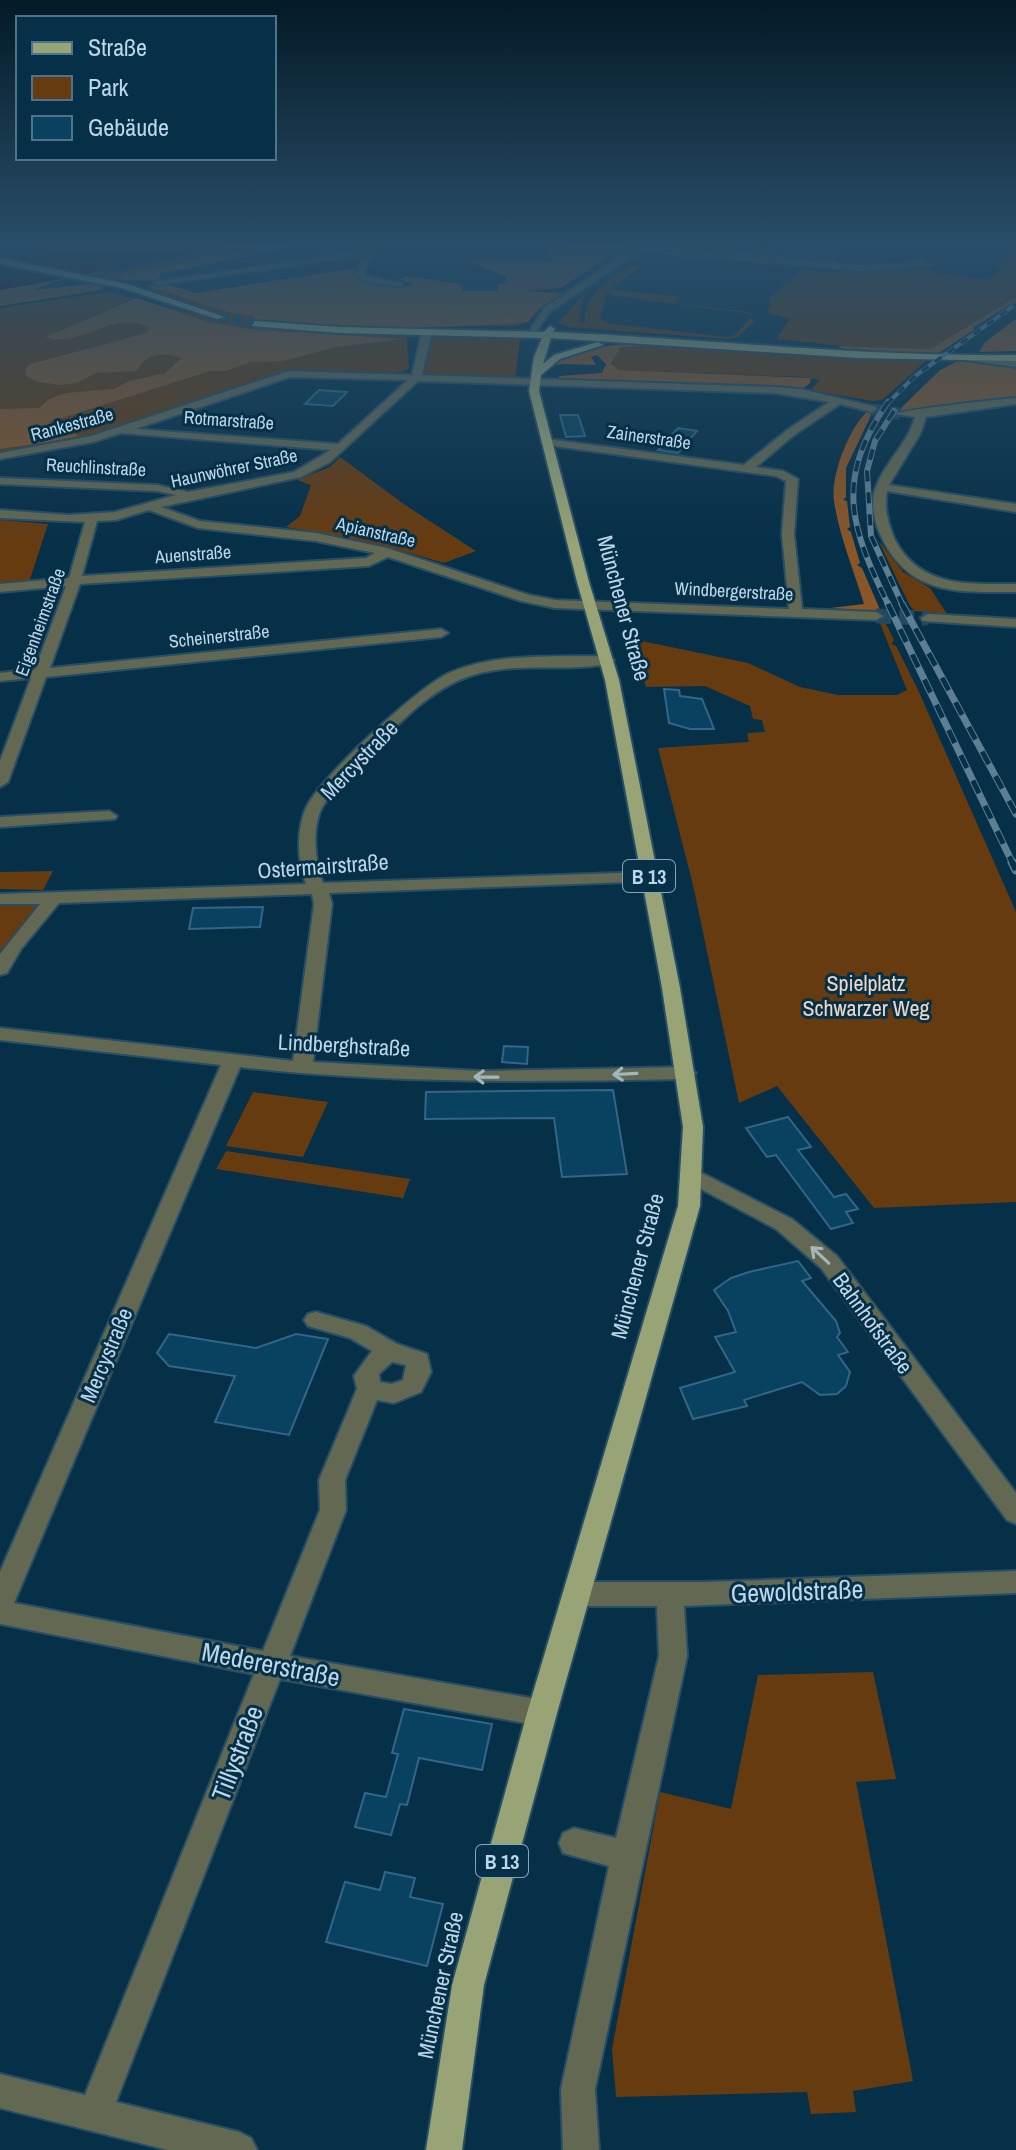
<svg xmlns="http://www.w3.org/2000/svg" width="1016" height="2150" viewBox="0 0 1016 2150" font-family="'Archivo Narrow',sans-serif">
  <rect width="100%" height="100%" fill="#063047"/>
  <g fill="#673b10">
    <polygon points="1016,245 1016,297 930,349 843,346 776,339 790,319 768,313 771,303 768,299 801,269 842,273 847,268 931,269 933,270 931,273 987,279 1001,270 997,266"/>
    <polygon points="216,248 242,252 132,273 116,280 89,274 96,269 106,273 120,271"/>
    <path d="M630,265L642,266L610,289L680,297L673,303L749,312L754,314L614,296L603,290L606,295L600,318L606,323L727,337L735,335L751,318L755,321L738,337L728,339L570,327L558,323L591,287L582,300L579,322H585C584,292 608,281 630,265Z"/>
    <path d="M357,268L356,275C391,296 500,299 546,303L527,323L516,326H360L259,322L251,326L402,335L407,338L409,368C394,382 309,368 282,372L91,438L0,454V308L107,292L213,319L224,315L143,288L163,283L196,293Z"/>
    <polygon points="442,334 520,338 515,379 426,374 424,372 432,337"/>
    <polygon points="648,346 927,360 882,400 873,401 815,391 811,389 820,380 805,377 618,370 611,365 621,347"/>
    <polygon points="340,457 405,505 476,551 444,563 386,546 286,527 300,516 311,485 297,480 330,467"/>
    <polygon points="0,520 48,524 29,582 0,585"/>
    <polygon points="878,540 903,572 930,588 947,614 915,611 910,606"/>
    <polygon points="879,621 885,622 894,640 891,644 896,646 919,692 1016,912 1016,1202 874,1208 777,1086 739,1103 693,885 658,748 749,742 747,733 765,732 762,720 753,719 750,706 705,686 646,687 632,639 748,663 800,687 838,695 897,695 907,690"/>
    <polygon points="53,871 43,890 0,889 0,872"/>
    <polygon points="0,904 41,904 0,957"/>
    <polygon points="253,1092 328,1102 303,1157 226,1146"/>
    <polygon points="226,1151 410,1179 403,1198 216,1169"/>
    <polygon points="873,1672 896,1779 856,1782 913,2081 853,2091 856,2112 811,2114 807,2092 616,2097 612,2049 660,1792 731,1809 758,1675"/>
  </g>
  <g fill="#8a5527">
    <polygon points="231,245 302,245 161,274 158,281 117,280 132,273 239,252 216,248"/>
    <path d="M582,245H625L561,288L523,291L564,293L539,308L528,322C441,330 349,329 261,322L254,319L255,316L228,312L148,286L163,283L196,293L357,268L356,275C371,284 394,290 412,286V283L400,280L407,276L460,284L462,291H498V285L508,282L506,276C501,275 472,263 469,261H552L547,251Z"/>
    <polygon points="64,279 32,290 93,284 102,287 101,290 0,306 0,290"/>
    <polygon points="1016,297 1016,301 974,327 974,330 937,354 843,349 837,346 930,349"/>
    <path d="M137,298L208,322L247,329L403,339L336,347L284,361L251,362L225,371H210L49,422L79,436L74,438L0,449V409L39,408L49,399L66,393L114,389L129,381L165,373L182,358C172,354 152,352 143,362C141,365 139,368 136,371L96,373L77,383L60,385L38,382L26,376L25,370L30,364L147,333L149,327C115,308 78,350 46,337Z"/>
    <polygon points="1016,319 1016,351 979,352 985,342"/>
    <path d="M636,343L926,360H927L648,346L621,347L611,364L619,370L811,378L810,383L803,388L777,389L560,380L559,376L602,373L606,364L597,355L591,357L596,365L562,364L550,366C575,348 605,346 636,343Z"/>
    <polygon points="958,361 1016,366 1016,398 898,411 940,370"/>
    <path d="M869,410L873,411L846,468V497L843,500L847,501L850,527L847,529L851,532L860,563L857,565L862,568L881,612L830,608L864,604C854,571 839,535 834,501C830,476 850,425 869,410Z"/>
  </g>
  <polygon fill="#2a0614" points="76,245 231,245 0,290 0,258"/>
  <g fill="#094261" stroke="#326586" stroke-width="2">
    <polygon points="785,245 822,245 839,246 833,259 784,255"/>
    <polygon points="319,390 347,392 333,406 305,404"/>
    <polygon points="560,415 578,415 585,436 566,437"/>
    <polygon points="678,428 697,431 678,453 658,450"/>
    <polygon points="664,689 679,690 680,696 702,699 714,729 690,729 669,723"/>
    <polygon points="263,907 260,927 189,929 193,908"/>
    <polygon points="504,1046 528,1047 527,1064 502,1062"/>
    <polygon points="613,1090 627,1174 562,1177 554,1118 425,1119 426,1092"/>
    <polygon points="788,1117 811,1147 798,1150 834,1197 846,1194 858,1209 846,1212 853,1223 831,1229 776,1155 767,1157 746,1128"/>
    <polygon points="798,1261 811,1278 802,1281 836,1321 840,1333 837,1337 848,1352 838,1355 850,1372 846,1386 837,1394 820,1395 802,1382 744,1400 747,1406 693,1419 680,1388 735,1372 715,1337 736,1332 728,1311 714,1290 731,1278 749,1272"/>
    <polygon points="169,1334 256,1348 296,1334 328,1339 289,1435 215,1422 235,1376 169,1366 157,1353"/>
    <polygon points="404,1709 492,1724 482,1770 419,1758 407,1805 400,1804 391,1835 355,1827 365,1793 386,1797 398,1754 392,1753"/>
    <polygon points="385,1872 415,1878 410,1897 443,1904 427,1966 326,1942 345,1882 380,1890"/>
  </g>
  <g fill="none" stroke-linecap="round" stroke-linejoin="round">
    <polyline stroke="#21495f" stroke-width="12" stroke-dasharray="12 6" stroke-linecap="butt" points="872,409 900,414"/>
    <polyline stroke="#21495f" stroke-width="15" stroke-dasharray="15 8" stroke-linecap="butt" points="876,616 928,618"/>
    <polyline stroke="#21495f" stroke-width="9" stroke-dasharray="9 5" stroke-linecap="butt" points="220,317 255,324"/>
    <g stroke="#274e64" stroke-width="4">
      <g id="minor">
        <polygon points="375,245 385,245 372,254 364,273 369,277 402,283 402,287 363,281 356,273 363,256 157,285 153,282 366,251"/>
        <polygon points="637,245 861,265 909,263 917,259 934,265 861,271 640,251 550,312 536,331 530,331 544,308"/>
        <path d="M427,329L432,332L422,375L775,387L800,389L876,407L877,409L872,412L840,404L794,435L756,467L783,471L798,479L794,534L802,609L876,612L883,616L876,620L555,608L521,601L388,557L369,566L80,584L50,668L441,629L448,633L441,637L46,677L8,782L0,787V761L31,678L0,681V673L35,669L66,586L0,592V584L69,578L85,522L0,518V510L69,515L115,512L176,495L157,491L0,484V478L157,485L188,492L294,472L331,450L121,433L93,442L0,459V453L91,436L289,371L412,375L422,332ZM290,377L408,380L338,444L135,429ZM418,381L775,393L829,402L786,431L744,465L547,439L542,442L547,445L776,476L786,481L782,534L789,609L555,600L529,595L387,548L316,533L200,521L161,507L301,477L330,462ZM149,510L198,528L316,541L375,553L366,558L82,576L97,521L116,520Z"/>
        <polygon points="967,355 1016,361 1016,367 964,360"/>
        <path d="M1016,398V404L926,417L920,434L889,485L1016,504V512L887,491C884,509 888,524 895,540C920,588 969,584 1016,584V592C957,592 908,596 880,534C874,521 870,500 876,487C885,462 908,444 915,417L895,414C901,410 1001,399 1016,398Z"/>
        <polygon points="928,614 1016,619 1016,627 923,621 921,618"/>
        <path d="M607,656L614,660L612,663C566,673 519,661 473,675C424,690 385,738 352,774C343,784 330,794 323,806C311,826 315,863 323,883L649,872L658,877L655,881L329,893L332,904L313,1062L482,1071L686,1067L696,1073L686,1079C537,1082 388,1084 240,1067L14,1603L263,1651L320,1510L319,1480L357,1389L354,1376L372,1351L350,1338L308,1326L304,1320L308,1314L316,1312L366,1326L397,1344L427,1354L431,1372L421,1392L394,1403L377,1400L345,1480L346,1510L290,1656L542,1700L552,1704L557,1713L552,1722L542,1726L280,1679L116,2102L239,2132L251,2138L257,2150H168L0,2108V2074L85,2095L254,1674L0,1624V1572L221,1065L0,1040V1028L293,1061L314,904L312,894L59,903L21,949L7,973L0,975V954L40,904H0V894L306,884C297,862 296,828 307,806C322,776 418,687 449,673C498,652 556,657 607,656ZM392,1362L406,1365L403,1380L392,1384L380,1382L379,1374Z"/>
        <polygon points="109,811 117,816 115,819 0,827 0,817"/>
        <polygon points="692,1168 792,1219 837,1256 1016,1493 1016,1524 1007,1520 821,1268 776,1229 684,1180 681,1175 684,1170"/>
        <polygon points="1016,1571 1016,1593 684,1606 687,1656 595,2089 599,2150 563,2150 561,2089 609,1866 563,1853 559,1843 563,1833 574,1828 616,1838 659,1656 657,1606 577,1606 567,1602 563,1594 567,1586 577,1582 704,1582"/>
      </g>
    </g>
    <g stroke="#274e64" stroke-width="4">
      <g id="major">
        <polygon points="0,258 127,284 225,317 217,319 122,288 0,264"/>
        <path d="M255,321L339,327L544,332L550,326L555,329L553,332C708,339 861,357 1016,355V361L858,358L551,338L543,364L554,355L598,342L603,345L560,359L541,375L539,391L589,582L619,680L680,988L703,1127L700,1206L557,1713L484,1985L462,2150H426L452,1985L527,1713L678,1206L683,1127L662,988L605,680L577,582L529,391L534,357L542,338L339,333L252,326Z"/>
      </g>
    </g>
    <use href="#minor" fill="#636852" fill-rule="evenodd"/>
    <use href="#major" fill="#98a476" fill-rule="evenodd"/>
    <g stroke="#5d7f94" stroke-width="4">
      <polyline id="rail-far3" points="887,404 915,376 1016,304"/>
    </g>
    <g stroke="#5d7f94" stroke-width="6">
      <g id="rail-far2">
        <path d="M888,402C834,480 850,527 889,606"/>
        <polyline points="894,411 875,441 867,471 871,536 903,606"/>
      </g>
    </g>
    <g stroke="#5d7f94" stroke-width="7">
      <g id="rail-far1">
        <polyline points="888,604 1013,864"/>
        <polyline points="902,604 1016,814"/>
      </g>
    </g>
    <g stroke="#5d7f94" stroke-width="9">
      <polyline id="rail" points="1012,862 1016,870"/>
    </g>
    <use href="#rail-far3" stroke="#063047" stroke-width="3" stroke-dasharray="8" stroke-linecap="butt"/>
    <use href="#rail-far2" stroke="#063047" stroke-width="4" stroke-dasharray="11" stroke-linecap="butt"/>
    <use href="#rail-far1" stroke="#063047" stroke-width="5" stroke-dasharray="14" stroke-linecap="butt"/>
    <use href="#rail" stroke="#063047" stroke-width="6" stroke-dasharray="17" stroke-linecap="butt"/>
  </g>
  <defs><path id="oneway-shaft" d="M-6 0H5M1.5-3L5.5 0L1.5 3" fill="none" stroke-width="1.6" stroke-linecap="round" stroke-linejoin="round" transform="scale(2)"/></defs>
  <g stroke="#a2b6bc">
    <use href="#oneway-shaft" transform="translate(625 1074) rotate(177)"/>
    <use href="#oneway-shaft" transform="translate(486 1077) rotate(-179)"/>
    <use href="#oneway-shaft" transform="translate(820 1255) rotate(-137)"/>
  </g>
  <linearGradient id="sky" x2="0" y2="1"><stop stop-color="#031a27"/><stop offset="0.45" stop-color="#2a4e69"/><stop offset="1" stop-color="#2a4e69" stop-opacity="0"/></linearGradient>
  <rect width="1016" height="546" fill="url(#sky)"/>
  <g text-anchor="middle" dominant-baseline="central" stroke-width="6" stroke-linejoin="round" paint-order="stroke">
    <g font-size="18" fill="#bdd7ea" stroke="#063047">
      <text transform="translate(229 420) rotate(4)">Rotmarstraße</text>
      <text transform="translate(72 424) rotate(-15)">Rankestraße</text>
      <text transform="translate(649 437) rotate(8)">Zainerstraße</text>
      <text transform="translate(96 467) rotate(3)">Reuchlinstraße</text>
      <text transform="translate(234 468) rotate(-12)">Haunwöhrer Straße</text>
      <text transform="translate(376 532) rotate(13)">Apianstraße</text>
      <text transform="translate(193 554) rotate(-4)">Auenstraße</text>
      <text transform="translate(734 591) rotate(3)">Windbergerstraße</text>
      <text transform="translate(40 622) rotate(-70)">Eigenheimstraße</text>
      <text transform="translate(219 636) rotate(-6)">Scheinerstraße</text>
    </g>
    <g fill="#063047" stroke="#86a5b9" stroke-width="2">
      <rect x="623" y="860" width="52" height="32" rx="6"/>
      <rect x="476" y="1845" width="52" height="32" rx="6"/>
    </g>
    <g font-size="20" font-weight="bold" fill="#bdd7ea">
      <text x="649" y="876">B 13</text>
      <text x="502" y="1861">B 13</text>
    </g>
    <g font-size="22" fill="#bdd7ea" stroke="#063047">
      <text transform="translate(624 608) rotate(75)">Münchener Straße</text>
      <text transform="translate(359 760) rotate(-46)">Mercystraße</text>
      <text transform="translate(323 866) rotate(-4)">Ostermairstraße</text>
      <text transform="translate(344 1045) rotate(3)">Lindberghstraße</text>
      <text transform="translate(637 1266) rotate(-75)">Münchener Straße</text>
      <text transform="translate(873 1323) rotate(54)">Bahnhofstraße</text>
      <text transform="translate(106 1355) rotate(-67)">Mercystraße</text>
      <text transform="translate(440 1985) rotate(-78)">Münchener Straße</text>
    </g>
    <g font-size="22" fill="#f0d7c5" stroke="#063047">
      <text x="866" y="983">Spielplatz<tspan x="866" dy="25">Schwarzer Weg</tspan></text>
    </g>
    <g font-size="26" fill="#bdd7ea" stroke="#063047">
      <text transform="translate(797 1591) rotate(-2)">Gewoldstraße</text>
      <text transform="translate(271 1664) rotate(11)">Medererstraße</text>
      <text transform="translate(237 1753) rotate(-69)">Tillystraße</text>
    </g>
  </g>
  <rect x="16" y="16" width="260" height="144" fill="#063047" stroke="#4f7388" stroke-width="2"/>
  <rect x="32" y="42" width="40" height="12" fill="#98a476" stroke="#4f7388" stroke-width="2"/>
  <text x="88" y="56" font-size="24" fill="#bdd7ea">Straße</text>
  <rect x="32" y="76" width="40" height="24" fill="#673b10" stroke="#4f7388" stroke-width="2"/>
  <text x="88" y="96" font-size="24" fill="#bdd7ea">Park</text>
  <rect x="32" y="116" width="40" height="24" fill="#094261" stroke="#4f7388" stroke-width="2"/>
  <text x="88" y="136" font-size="24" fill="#bdd7ea">Gebäude</text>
</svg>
